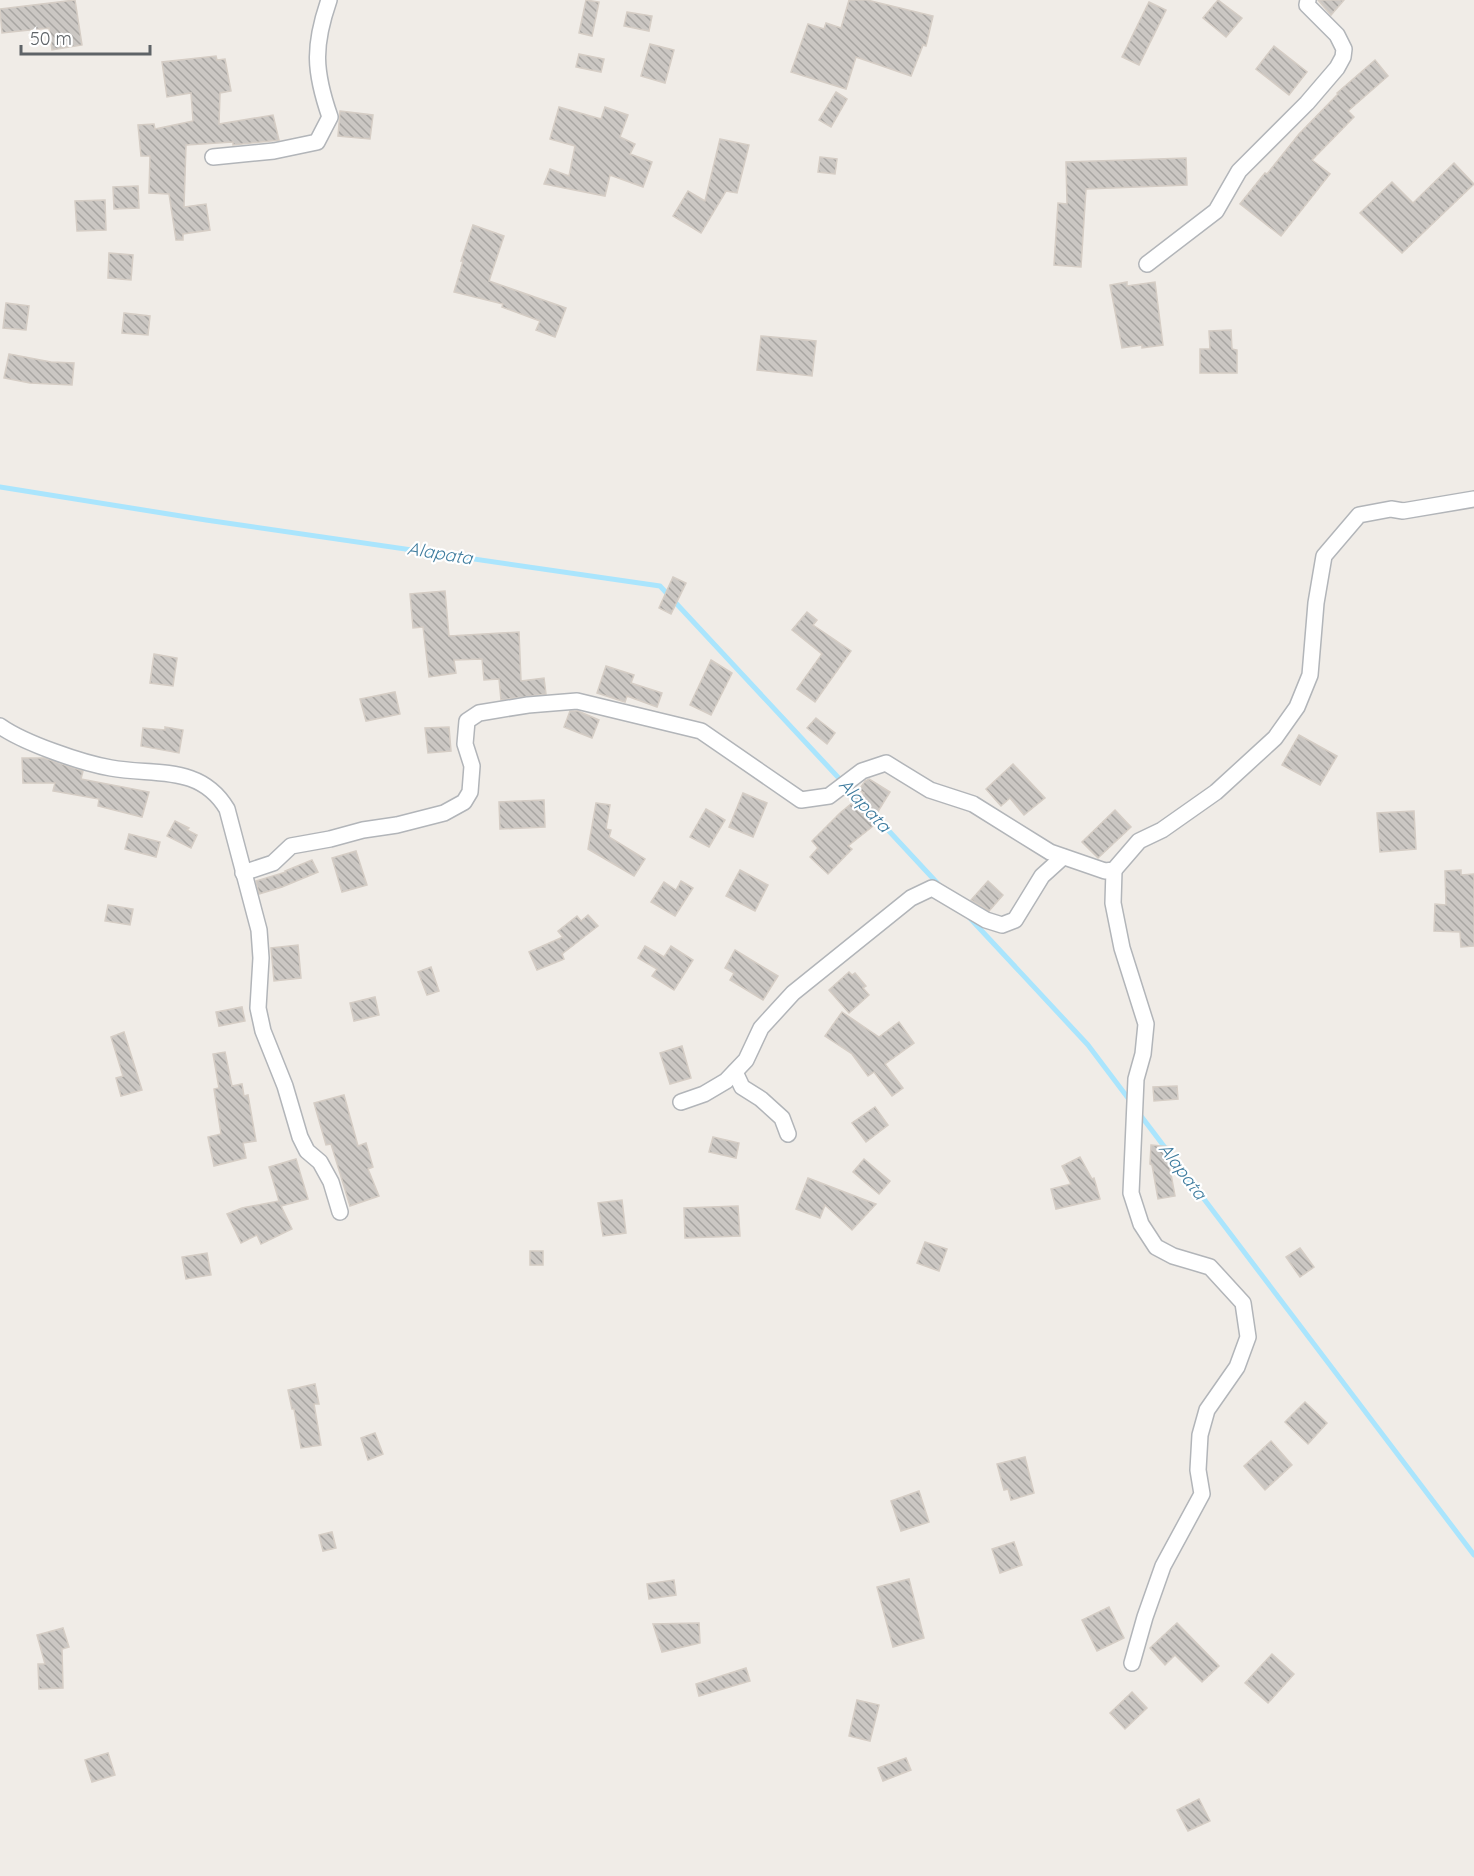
<svg xmlns="http://www.w3.org/2000/svg" width="1474" height="1876" viewBox="0 0 1474 1876" font-family="Quicksand,sans-serif">
  <defs>
    <pattern id="building-back-hatch" width="6" height="6" patternUnits="userSpaceOnUse" patternTransform="scale(1.5)"><rect width="6" height="6" fill="#cbc7c3"/><path d="M-1 5l2 2M0 0l6 6M5-1l2 2" fill="none" stroke="#a8a5a2"/></pattern>
  </defs>
  <rect width="100%" height="100%" fill="#f0ece7"/>
  <g fill="none" stroke-linecap="round" stroke-linejoin="round">
    <g stroke="#aae5fd" stroke-width="5">
      <polyline points="0,487 206,520 660,586 862,803"/>
      <polyline points="875,816 940,886"/>
      <polyline points="967,915 1088,1045 1131,1102"/>
      <polyline points="1138,1112 1474,1555"/>
    </g>
  </g>
  <g fill="url(#building-back-hatch)" stroke="#d5cdc5" stroke-width="1.5">
    <polygon points="75,0 82,45 52,50 49,28 2,33 0,9"/>
    <polygon points="586,0 599,2 592,36 579,33"/>
    <polygon points="849,0 867,0 933,16 926,46 923,45 911,76 856,57 846,89 791,72 808,24 824,29 826,23 841,28"/>
    <polygon points="1218,0 1242,18 1226,37 1203,18"/>
    <polygon points="1318,0 1344,0 1331,15"/>
    <polygon points="1149,2 1166,10 1139,65 1122,57"/>
    <polygon points="627,12 652,16 649,31 624,26"/>
    <polygon points="650,44 674,50 665,83 641,76"/>
    <polygon points="1274,46 1307,72 1289,95 1256,69"/>
    <polygon points="579,54 604,59 601,72 576,67"/>
    <polygon points="216,56 217,60 225,59 231,91 220,93 219,124 273,115 279,140 233,145 233,142 186,145 184,207 206,204 210,230 183,234 183,240 176,240 169,194 149,193 150,156 141,156 138,125 154,124 155,129 193,121 191,93 167,97 162,62"/>
    <polygon points="1375,60 1388,76 1348,111 1354,117 1312,160 1330,174 1281,236 1240,204 1265,173 1267,174 1299,134 1338,94 1337,93"/>
    <polygon points="836,92 847,99 831,127 819,120"/>
    <polygon points="559,107 601,119 605,107 628,115 620,137 635,144 630,154 652,162 643,187 610,175 605,196 544,184 550,169 569,176 575,146 550,139"/>
    <polygon points="340,111 373,115 370,139 338,136"/>
    <polygon points="720,139 749,145 737,193 726,191 701,233 673,216 688,191 705,201"/>
    <polygon points="820,157 837,159 835,174 818,172"/>
    <polygon points="1186,158 1187,185 1086,189 1081,267 1054,265 1058,203 1067,204 1066,162"/>
    <polygon points="1454,163 1474,184 1402,253 1360,213 1392,182 1413,203"/>
    <polygon points="138,186 139,208 114,209 113,187"/>
    <polygon points="105,200 106,230 77,231 75,201"/>
    <polygon points="473,225 504,236 489,281 566,308 555,337 536,330 540,321 502,307 503,304 454,292 463,261 461,261"/>
    <polygon points="109,253 133,255 131,280 108,278"/>
    <polygon points="1127,282 1127,286 1155,282 1163,345 1142,348 1142,345 1122,348 1110,285"/>
    <polygon points="6,303 29,306 26,330 3,328"/>
    <polygon points="124,313 150,316 148,335 122,333"/>
    <polygon points="1231,330 1232,349 1237,350 1237,373 1200,373 1200,349 1210,349 1209,331"/>
    <polygon points="761,336 816,341 812,376 757,370"/>
    <polygon points="9,354 51,362 74,363 72,385 30,383 4,378"/>
    <polygon points="673,577 686,583 671,614 659,608"/>
    <polygon points="445,591 449,636 519,632 521,681 544,678 546,694 501,700 499,679 484,680 482,659 454,660 456,673 429,677 423,627 413,628 410,594"/>
    <polygon points="807,612 817,620 813,625 851,651 815,702 797,689 822,654 792,630"/>
    <polygon points="154,654 177,658 173,686 150,683"/>
    <polygon points="711,660 732,673 711,715 690,705"/>
    <polygon points="606,666 634,675 631,683 662,693 657,707 627,696 625,702 597,693"/>
    <polygon points="395,692 400,714 366,721 360,699"/>
    <polygon points="570,711 578,711 599,720 592,738 564,727"/>
    <polygon points="816,718 835,733 827,744 807,728"/>
    <polygon points="165,727 183,730 179,753 141,746 143,728 165,730"/>
    <polygon points="449,727 451,751 428,753 425,728"/>
    <polygon points="1299,735 1337,756 1320,785 1282,765"/>
    <polygon points="22,758 44,758 83,771 81,779 149,792 142,817 98,806 99,799 53,791 55,783 23,783"/>
    <polygon points="1013,764 1045,798 1024,815 1010,798 1001,806 986,789"/>
    <polygon points="869,779 890,792 877,813 882,819 848,846 852,849 828,874 810,857 818,848 812,841 840,813 864,793 859,790 865,781"/>
    <polygon points="743,793 767,803 753,837 729,827"/>
    <polygon points="544,800 545,827 500,829 499,802"/>
    <polygon points="596,803 610,805 606,829 611,830 609,837 645,859 634,876 588,849"/>
    <polygon points="706,809 725,820 709,847 690,837"/>
    <polygon points="1115,810 1131,827 1098,858 1082,842"/>
    <polygon points="1414,811 1416,849 1380,852 1377,813"/>
    <polygon points="175,821 189,828 187,830 197,835 191,848 167,836"/>
    <polygon points="129,834 160,842 156,857 125,849"/>
    <polygon points="356,851 367,885 342,892 332,858"/>
    <polygon points="312,860 318,872 282,887 259,894 256,881 286,872 285,871"/>
    <polygon points="740,870 768,885 755,911 726,896"/>
    <polygon points="1461,870 1461,875 1474,874 1474,946 1461,947 1460,932 1434,931 1435,904 1446,905 1445,871"/>
    <polygon points="681,881 693,888 675,916 651,902 664,882 676,890"/>
    <polygon points="988,881 1003,895 989,911 971,900"/>
    <polygon points="108,905 133,909 130,925 105,921"/>
    <polygon points="588,915 598,926 562,954 564,959 537,970 529,952 563,937 558,931 577,916 581,921"/>
    <polygon points="298,945 301,978 274,981 271,948"/>
    <polygon points="645,946 664,957 671,946 693,960 674,990 652,976 657,969 638,958"/>
    <polygon points="735,950 778,976 763,1000 730,980 734,973 725,968"/>
    <polygon points="431,967 439,991 427,995 418,972"/>
    <polygon points="849,972 852,975 855,973 866,986 863,988 869,995 849,1013 829,990"/>
    <polygon points="375,997 379,1015 354,1021 350,1003"/>
    <polygon points="242,1007 245,1021 219,1026 216,1012"/>
    <polygon points="842,1012 879,1037 899,1022 914,1043 885,1064 903,1088 892,1096 874,1072 868,1076 852,1054 825,1036"/>
    <polygon points="124,1032 142,1090 121,1096 116,1078 123,1076 111,1037"/>
    <polygon points="682,1046 691,1078 670,1084 660,1053"/>
    <polygon points="225,1052 232,1086 242,1084 244,1096 248,1095 256,1141 243,1143 246,1158 214,1166 208,1137 221,1134 214,1089 219,1088 213,1054"/>
    <polygon points="1177,1086 1178,1099 1154,1101 1153,1087"/>
    <polygon points="344,1095 358,1146 366,1143 373,1167 368,1169 379,1196 350,1206 331,1144 326,1145 314,1103"/>
    <polygon points="875,1107 888,1125 866,1142 852,1123"/>
    <polygon points="713,1137 739,1143 736,1158 709,1152"/>
    <polygon points="1151,1145 1171,1147 1170,1169 1175,1196 1158,1199 1152,1165 1150,1164"/>
    <polygon points="1080,1157 1092,1179 1094,1178 1100,1199 1056,1209 1051,1189 1071,1184 1062,1166"/>
    <polygon points="296,1159 308,1199 281,1206 292,1229 261,1244 257,1235 241,1243 227,1214 242,1208 279,1201 269,1167"/>
    <polygon points="864,1159 890,1181 879,1194 853,1172"/>
    <polygon points="808,1178 876,1204 852,1230 825,1205 820,1218 796,1209"/>
    <polygon points="622,1200 626,1233 603,1236 598,1203"/>
    <polygon points="738,1206 740,1236 685,1238 684,1208"/>
    <polygon points="925,1242 947,1249 939,1271 917,1263"/>
    <polygon points="1300,1248 1314,1267 1300,1277 1286,1257"/>
    <rect x="530" y="1251" width="13" height="14"/>
    <polygon points="207,1253 211,1275 186,1279 182,1257"/>
    <polygon points="315,1384 319,1404 314,1404 321,1445 301,1448 294,1409 292,1409 288,1390"/>
    <polygon points="1305,1402 1327,1423 1308,1444 1285,1422"/>
    <polygon points="375,1433 383,1454 368,1460 361,1438"/>
    <polygon points="1271,1441 1292,1465 1265,1490 1244,1466"/>
    <polygon points="1025,1457 1034,1493 1011,1500 1008,1489 1004,1490 997,1464"/>
    <polygon points="919,1491 929,1522 901,1531 891,1501"/>
    <polygon points="332,1532 336,1548 323,1551 319,1535"/>
    <polygon points="1014,1542 1022,1565 1000,1573 992,1549"/>
    <polygon points="909,1579 924,1638 893,1647 877,1587"/>
    <polygon points="674,1580 676,1595 649,1599 647,1584"/>
    <polygon points="1109,1607 1124,1638 1097,1651 1082,1620"/>
    <polygon points="699,1623 700,1643 662,1652 653,1624"/>
    <polygon points="1177,1623 1219,1666 1202,1682 1175,1655 1165,1665 1150,1648"/>
    <polygon points="63,1628 69,1647 62,1649 63,1688 39,1689 38,1664 45,1664 37,1635"/>
    <polygon points="1272,1654 1294,1674 1268,1703 1245,1683"/>
    <polygon points="746,1668 750,1681 699,1696 696,1684"/>
    <polygon points="1132,1692 1147,1708 1125,1729 1110,1713"/>
    <polygon points="857,1700 879,1705 870,1741 849,1736"/>
    <polygon points="108,1753 115,1775 92,1782 85,1760"/>
    <polygon points="906,1758 911,1770 883,1781 878,1768"/>
    <polygon points="1199,1799 1210,1821 1188,1831 1177,1810"/>
  </g>
  <g fill="none" stroke-linecap="round" stroke-linejoin="round">
    <g stroke="#b2b5b9" stroke-width="18">
      <g id="minor">
        <path d="M213,157L274,151L317,142L330,117C314,71 313,46 329,0"/>
        <polyline points="1147,264 1216,211 1239,171 1307,103 1337,68 1343,57 1344,49 1337,35 1307,5 1308,0"/>
        <path d="M0,726C24,743 82,763 111,768C155,776 200,764 227,809L259,930L261,958L258,1008L263,1031L285,1086L300,1137L307,1151L320,1162L331,1182L340,1212"/>
        <polyline points="1114,870 1113,903 1122,948 1146,1024 1143,1054 1136,1079 1131,1193 1141,1224 1156,1247 1173,1256 1210,1267 1243,1303 1248,1337 1237,1367 1207,1410 1200,1435 1198,1470 1202,1494 1163,1566 1145,1617 1132,1663"/>
        <polyline points="243,873 273,863 291,846 330,839 363,830 397,825 444,813 464,802 470,792 472,766 465,744 467,721 479,713 528,705 577,701 701,731 801,800 829,796 862,771 886,763 930,790 973,804 1050,852 1105,871 1114,870 1139,841 1162,830 1216,792 1275,738 1297,707 1310,675 1316,603 1324,556 1359,515 1391,509 1403,511 1474,499"/>
        <polyline points="735,1072 742,1087 761,1099 782,1118 788,1134"/>
        <polyline points="681,1102 704,1094 726,1081 746,1060 761,1028 793,993 911,898 932,888 986,920 1002,925 1015,920 1042,876 1063,857"/>
      </g>
    </g>
    <use href="#minor" stroke="#fff" stroke-width="15"/>
  </g>
  <g text-anchor="middle" dominant-baseline="central" stroke-width="4.5" stroke-linejoin="round" paint-order="stroke">
    <g font-size="18" font-style="italic" fill="#3f7c9e" stroke="#fff">
      <text transform="translate(440 553) rotate(9)">Alapata</text>
      <text transform="translate(865 805) rotate(47)">Alapata</text>
      <text transform="translate(1183 1171) rotate(53)">Alapata</text>
    </g>
  </g>
  <path d="M21 45v9h129v-9" fill="none" stroke="#5e6367" stroke-width="3"/>
  <text x="30" y="45" font-size="18" fill="#5e6367" stroke="#ffffff" stroke-width="4.5" paint-order="stroke">50 m</text>
</svg>
